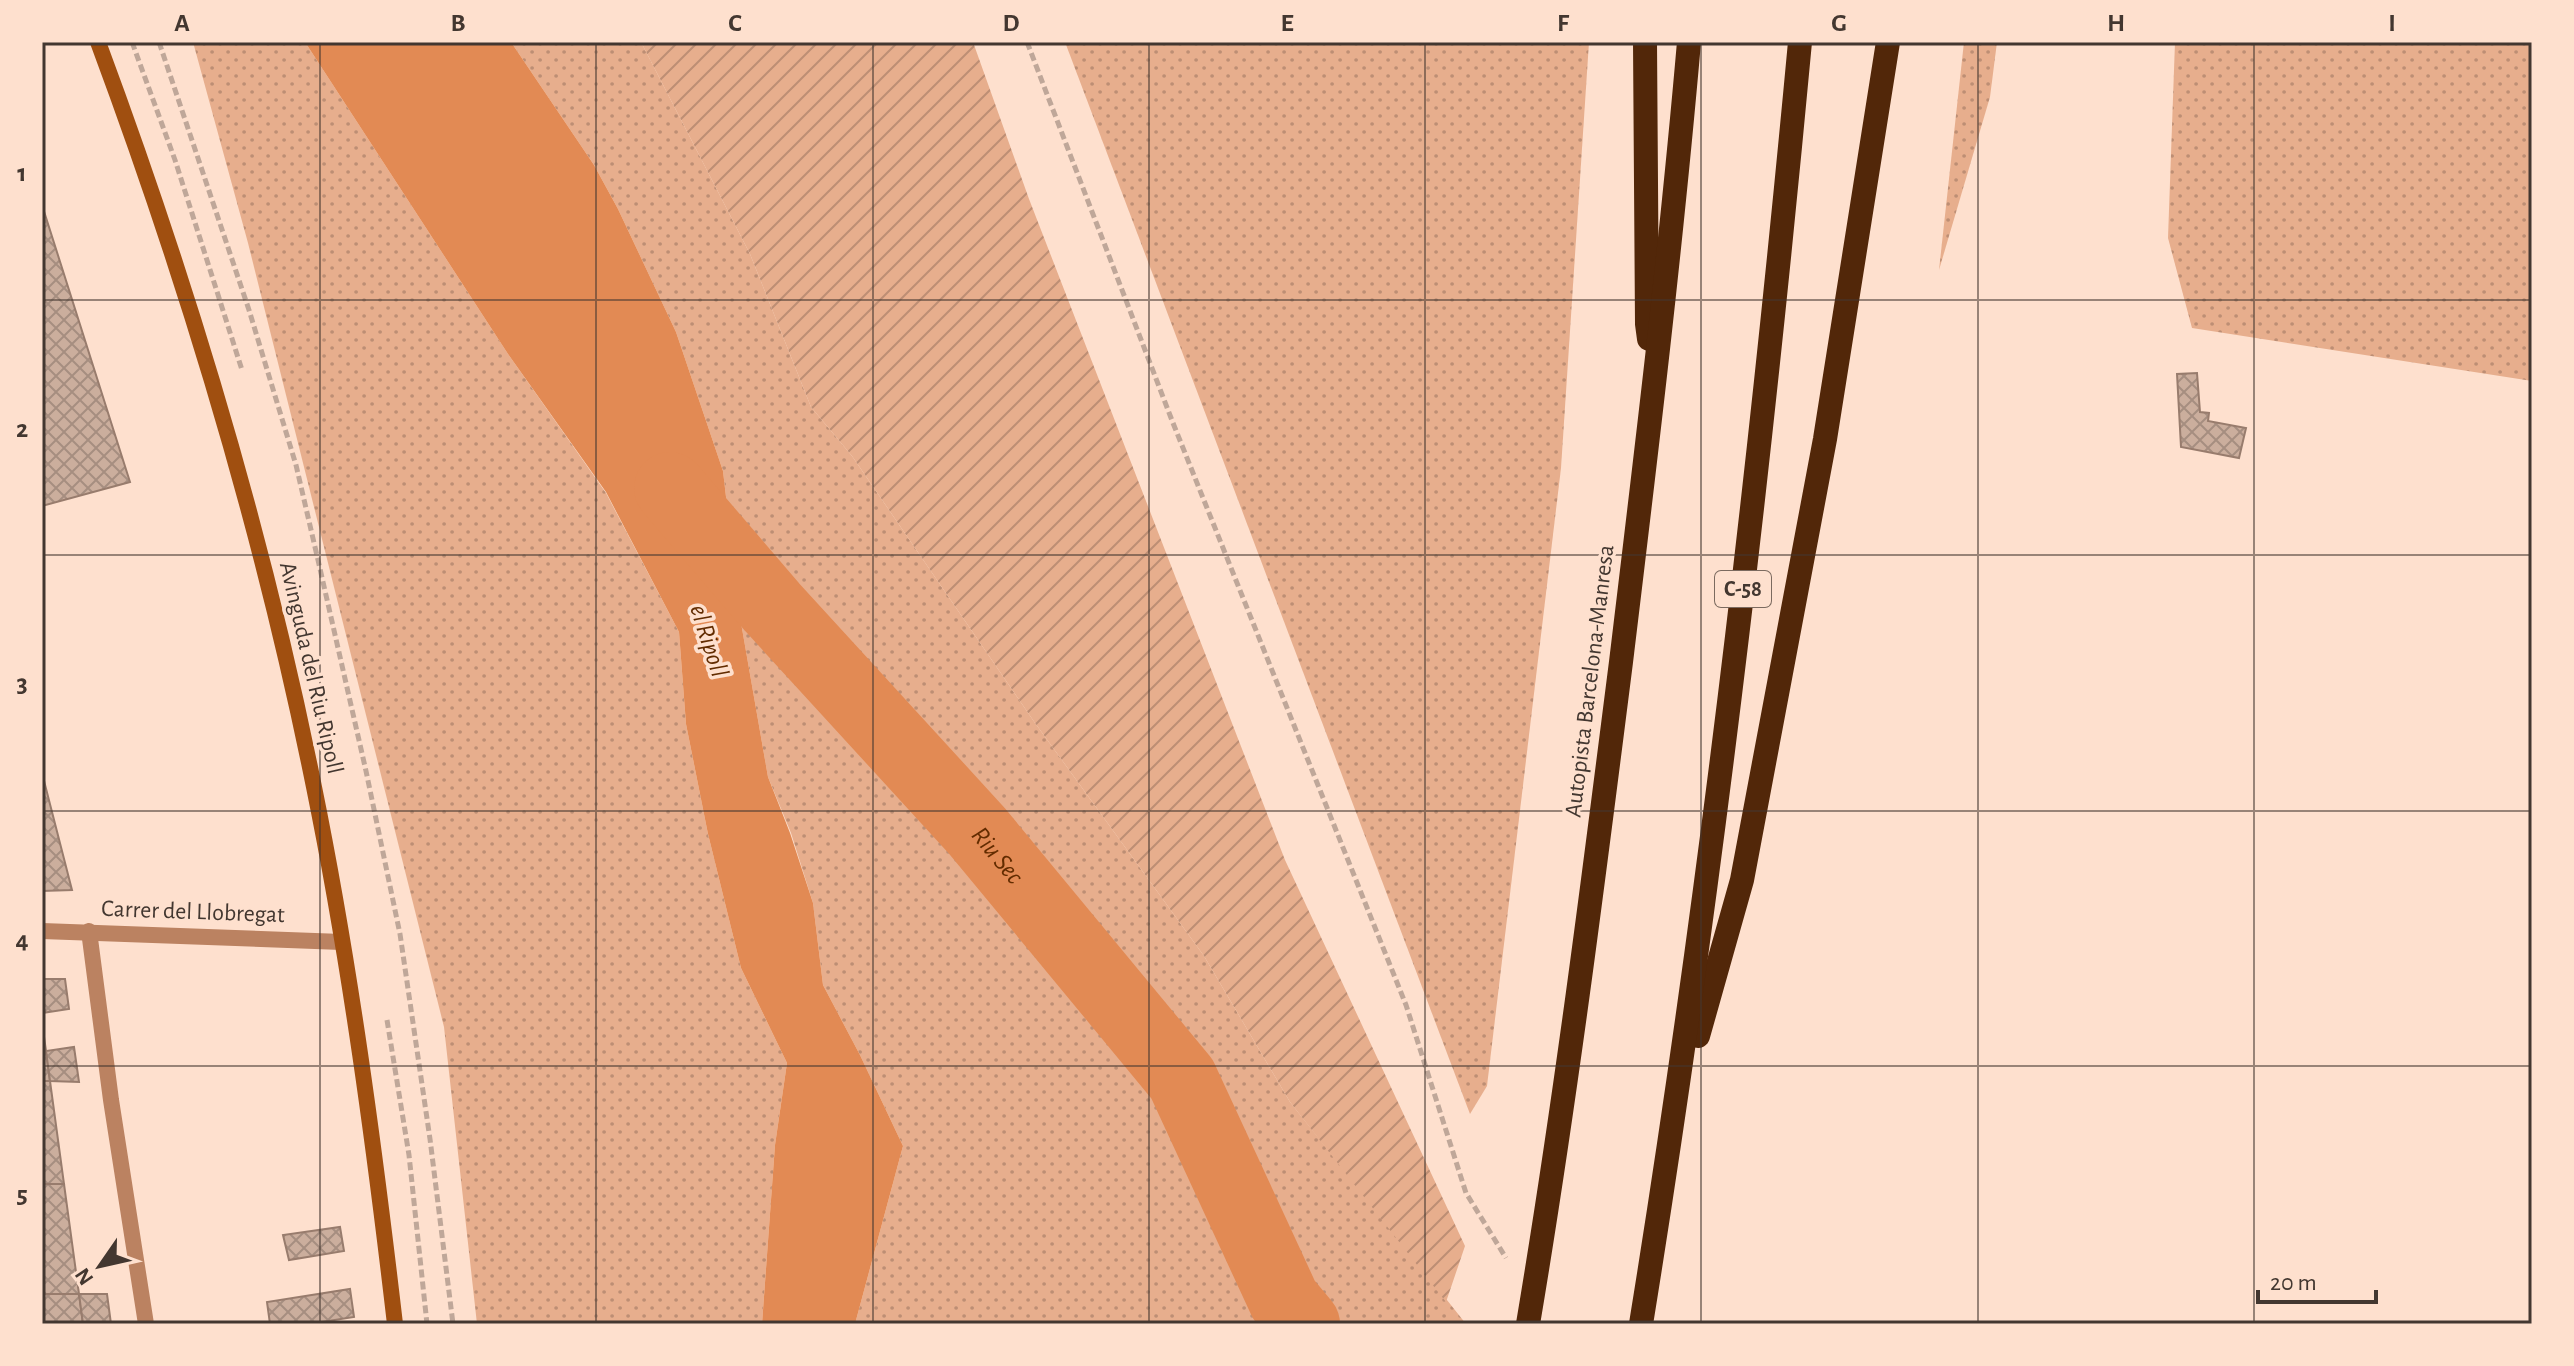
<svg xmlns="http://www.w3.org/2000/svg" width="2574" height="1366" viewBox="0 0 2574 1366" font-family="'Alegreya Sans',sans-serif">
  <defs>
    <pattern id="grass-dots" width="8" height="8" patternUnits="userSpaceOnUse" patternTransform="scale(2)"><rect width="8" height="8" fill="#e7ae8d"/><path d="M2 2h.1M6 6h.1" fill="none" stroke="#bd8e74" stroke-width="1.8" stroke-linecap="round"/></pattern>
    <pattern id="garden-furrows" width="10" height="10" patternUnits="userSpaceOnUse" patternTransform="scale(2)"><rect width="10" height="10" fill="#e7ae8d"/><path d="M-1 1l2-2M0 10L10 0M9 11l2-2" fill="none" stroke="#bd8e74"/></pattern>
    <pattern id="building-cross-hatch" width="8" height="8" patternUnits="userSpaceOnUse" patternTransform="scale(2)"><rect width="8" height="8" fill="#cbae9d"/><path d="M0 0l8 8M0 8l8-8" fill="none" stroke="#a68e80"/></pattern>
  </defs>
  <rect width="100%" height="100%" fill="#fee0ce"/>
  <g fill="url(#grass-dots)">
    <polygon points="193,42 305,42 508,354 606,493 679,632 686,724 708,834 741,968 787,1063 775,1145 762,1324 477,1324 444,1027 248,243"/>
    <polygon points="511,42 641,42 750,254 811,407 852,456 1035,723 1204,956 1290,1102 1466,1324 855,1324 903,1146 860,1055 823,985 813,903 791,833 768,777 740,617 723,471 676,332 618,209 594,165"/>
    <polygon points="1065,42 1589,42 1561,468 1487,1086 1470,1114"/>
    <polygon points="1964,42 1997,42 1990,97 1939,270"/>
    <polygon points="2175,42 2532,42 2532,381 2192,328 2168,238"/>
  </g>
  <polygon fill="url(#garden-furrows)" points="641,42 973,42 1029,199 1285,860 1465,1246 1446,1302 1290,1102 1204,956 1035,723 852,456 811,407 750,254"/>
  <polygon fill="#e28a54" points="305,42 511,42 594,165 618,209 676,332 723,471 740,617 768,777 790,833 813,903 823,985 860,1055 903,1146 855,1324 762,1324 775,1145 787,1063 741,968 708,834 686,724 679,632 606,492 508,354"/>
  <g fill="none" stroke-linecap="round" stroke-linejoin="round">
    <path stroke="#e28a54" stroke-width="72" id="s1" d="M670,488L772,607L977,831L1182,1079L1284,1300L1304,1324"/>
  </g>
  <g fill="url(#building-cross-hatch)" stroke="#987c6d" stroke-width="2">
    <polygon points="42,205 130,482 42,506"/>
    <polygon points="2197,373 2200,412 2209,413 2208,421 2246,428 2239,458 2181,447 2177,374"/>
    <polygon points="42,773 72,890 42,891"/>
    <polygon points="42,979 65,979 69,1009 42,1013"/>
    <polygon points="42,1023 46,1051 50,1081 42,1081"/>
    <polygon points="74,1047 79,1082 50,1081 46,1051"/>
    <polygon points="42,1081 50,1081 64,1184 42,1184"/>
    <polygon points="42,1184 64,1184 79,1294 42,1294"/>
    <polygon points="340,1227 344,1251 289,1260 283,1235"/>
    <polygon points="350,1289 354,1317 309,1324 270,1324 267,1302"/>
    <polygon points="42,1294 79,1294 83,1324 42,1324"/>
    <polygon points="79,1294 107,1294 111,1324 83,1324"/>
  </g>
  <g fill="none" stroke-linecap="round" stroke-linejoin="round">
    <g stroke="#bfa799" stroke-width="5" stroke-dasharray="8 4" stroke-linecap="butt">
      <polyline points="132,42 175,160 242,370"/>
      <polyline points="159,42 249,310 296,465 318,560 366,771 400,934 430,1139 453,1324"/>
      <polyline points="1027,42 1173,423 1406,1005 1466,1193 1506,1258"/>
      <polyline points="387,1020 409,1155 427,1324"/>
    </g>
    <polyline stroke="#bb8261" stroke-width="16" points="89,931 111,1100 146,1324"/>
    <polyline stroke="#bb8261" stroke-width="16" points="42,931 342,942"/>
    <path stroke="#a04f10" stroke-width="16" d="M98,42C188,284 263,533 314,787C350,964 374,1144 395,1324"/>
    <g stroke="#522709" stroke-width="24">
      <polyline points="1645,42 1647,324 1649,339"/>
      <polyline points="1698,1036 1742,880 1825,439 1888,42"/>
      <path d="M1528,1324C1565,1104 1593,883 1621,662C1646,455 1671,249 1689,42"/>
      <path d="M1641,1324C1710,899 1760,471 1800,42"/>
    </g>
  </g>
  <path fill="none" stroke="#433730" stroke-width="2" stroke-opacity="0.55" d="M320,42V1324M596,42V1324M873,42V1324M1149,42V1324M1425,42V1324M1701,42V1324M1978,42V1324M2254,42V1324M42,300H2532M42,555H2532M42,811H2532M42,1066H2532"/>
  <g text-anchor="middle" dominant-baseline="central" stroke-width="7" stroke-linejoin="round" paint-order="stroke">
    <rect fill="#fee0ce" stroke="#7b6a5f" stroke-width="2" x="1715" y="571" width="56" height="36" rx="6"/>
    <g font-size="22" font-weight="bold" fill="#433730">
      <text x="1743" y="589">C-58</text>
    </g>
    <g font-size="24" fill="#433730" stroke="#fee0ce">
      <text transform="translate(311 668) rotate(77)">Avinguda del Riu Ripoll</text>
      <text transform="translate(1590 681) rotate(-83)">Autopista Barcelona-Manresa</text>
      <text transform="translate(193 912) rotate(2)">Carrer del Llobregat</text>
    </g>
    <g font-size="26" font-style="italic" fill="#632c00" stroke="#fee0ce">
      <text transform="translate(709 641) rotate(72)">el Ripoll</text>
      <text stroke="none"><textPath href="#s1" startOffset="492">Riu Sec</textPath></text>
    </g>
  </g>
  <rect width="2574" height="1366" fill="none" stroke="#fee0ce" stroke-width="88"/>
  <g transform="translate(100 1266) rotate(236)" stroke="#fee0ce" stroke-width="6" paint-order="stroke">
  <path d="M0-6L14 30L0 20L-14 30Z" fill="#433730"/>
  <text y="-12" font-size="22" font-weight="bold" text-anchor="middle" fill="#433730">N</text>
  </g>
  <path d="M2258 1290v12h118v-12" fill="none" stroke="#433730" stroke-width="4"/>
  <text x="2270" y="1290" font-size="24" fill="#433730" stroke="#fee0ce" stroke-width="6" paint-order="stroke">20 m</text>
  <rect x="44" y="44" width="2486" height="1278" fill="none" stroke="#433730" stroke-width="3"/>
  <g font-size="26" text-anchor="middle" font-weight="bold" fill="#433730">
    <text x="182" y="31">A</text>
    <text x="458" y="31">B</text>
    <text x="735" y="31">C</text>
    <text x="1011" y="31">D</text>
    <text x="1287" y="31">E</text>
    <text x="1563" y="31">F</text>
    <text x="1839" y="31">G</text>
    <text x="2116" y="31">H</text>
    <text x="2392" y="31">I</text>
    <text x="22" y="181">1</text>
    <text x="22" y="437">2</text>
    <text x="22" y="692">3</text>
    <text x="22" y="948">4</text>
    <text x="22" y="1203">5</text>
  </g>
</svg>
